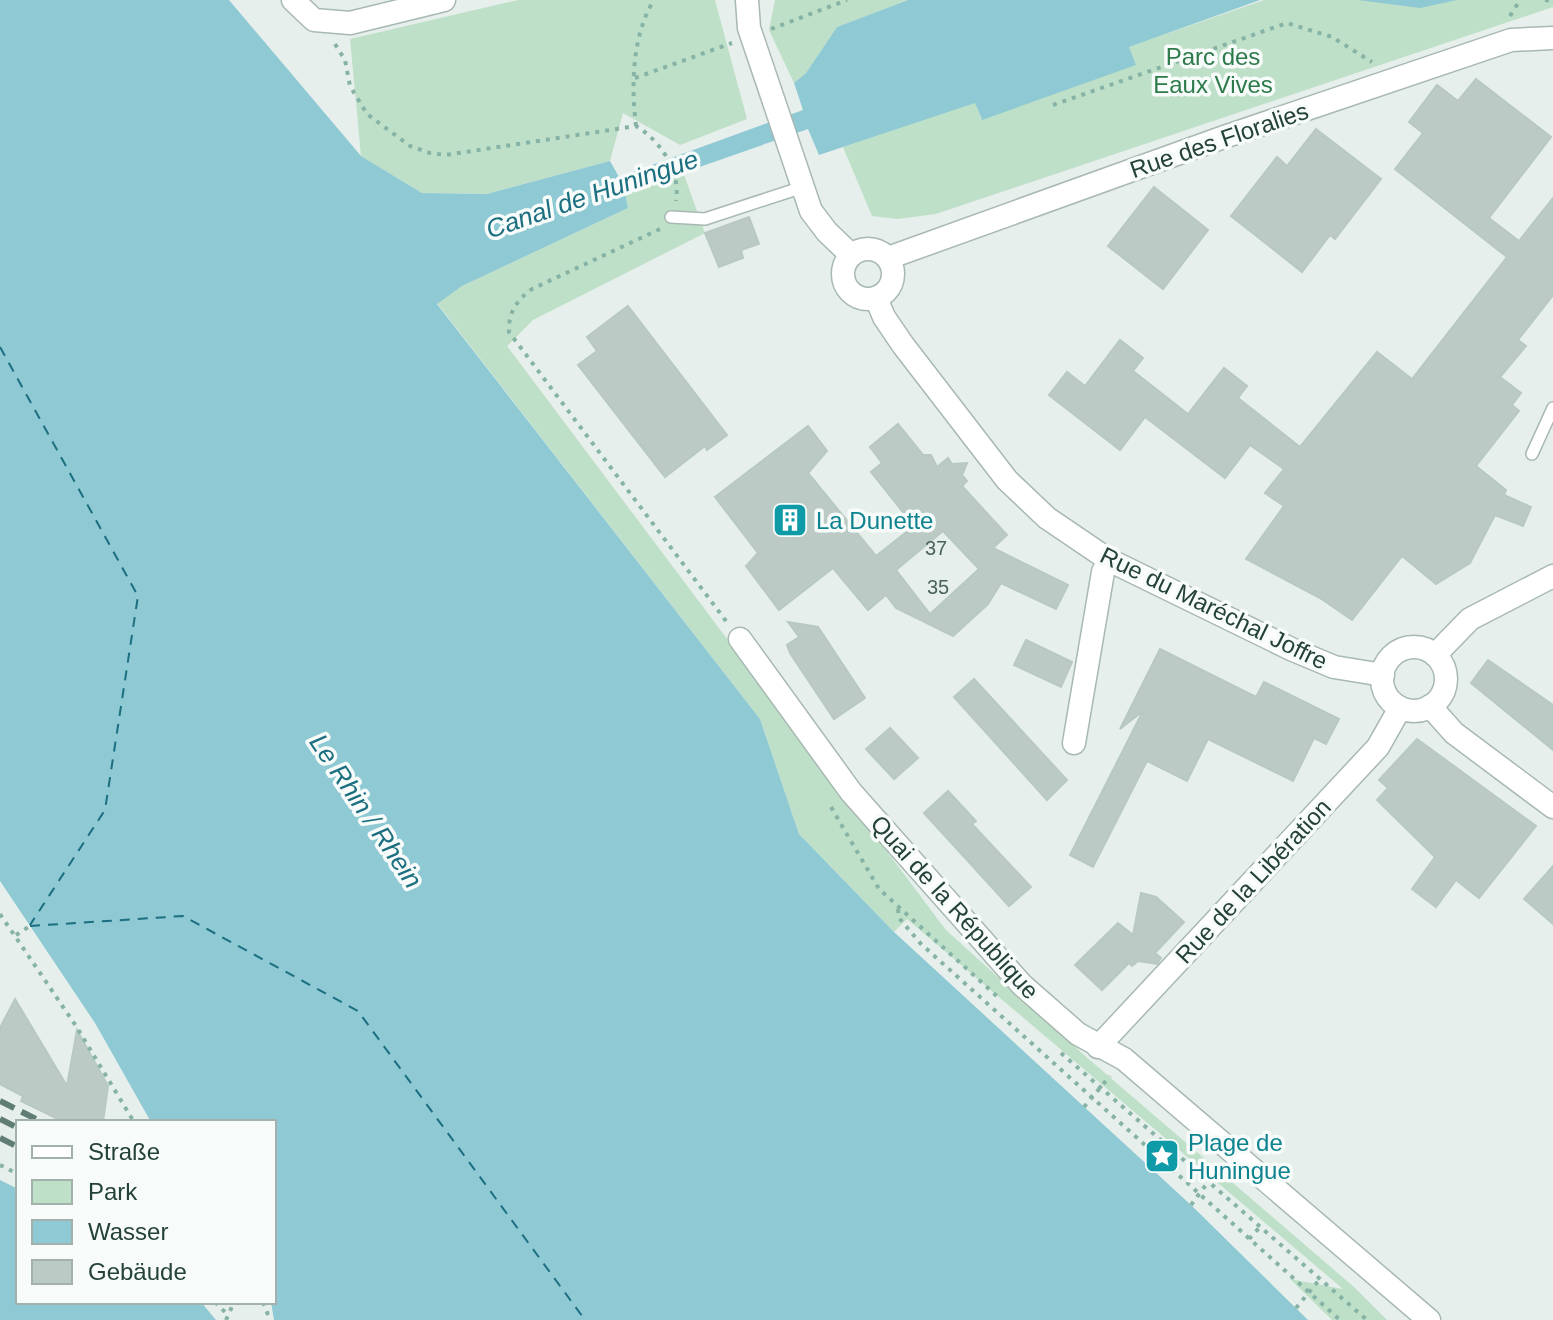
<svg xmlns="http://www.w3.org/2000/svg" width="1553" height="1320" viewBox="0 0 1553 1320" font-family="Helvetica,sans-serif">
  <rect width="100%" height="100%" fill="#e6efeb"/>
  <g fill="#bfe0c8">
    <polygon points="518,0 715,0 747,119 680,145 623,113 610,161 487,194 422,193 361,156 350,39"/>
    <polygon points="775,0 908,0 837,27 806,73 794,83 769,30"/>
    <polygon points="1264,0 1553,0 1553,7 936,214 898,219 872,216 843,147 975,102 981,119 1135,65 1128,47"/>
    <polygon points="683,172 705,233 533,320 507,346 946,930 1084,1055 1354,1287 1387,1320 1332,1320 1290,1279 1343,1289 907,919 894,932 799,834 760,719 437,303 462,286 628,208 625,194"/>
  </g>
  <g fill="#8ec9d4">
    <polygon points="0,0 229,0 361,156 422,193 487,194 610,161 619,177 803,110 794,83 806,73 837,27 908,0 1260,0 1129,47 1136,65 982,120 975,103 819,155 808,129 625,193 628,208 462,286 437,304 760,719 799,834 894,932 1191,1205 1308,1320 274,1320 271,1302 274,1302 274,1122 151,1122 95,1023 0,881"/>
    <polygon points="1358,0 1457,0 1420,8"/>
    <polygon points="0,1180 18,1189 18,1302 201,1302 216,1320 0,1320"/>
  </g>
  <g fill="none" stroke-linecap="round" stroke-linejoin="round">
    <g stroke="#1c6f80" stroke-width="2" stroke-dasharray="10 8" stroke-linecap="butt">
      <polyline points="0,347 138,596 105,810 30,925"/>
      <polyline points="30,926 183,916 358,1011 585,1320"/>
    </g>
  </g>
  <g fill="#bbcac4" stroke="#b8c9c2" stroke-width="2" fill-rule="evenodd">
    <polygon points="1476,79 1551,137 1489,218 1519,241 1553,198 1553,295 1518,340 1526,346 1500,377 1521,393 1512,405 1519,411 1476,466 1506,490 1504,495 1531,507 1523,526 1495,515 1470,563 1436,584 1402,556 1352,620 1320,598 1246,559 1284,506 1265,493 1284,469 1250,445 1225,478 1145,417 1120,450 1049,395 1067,372 1085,386 1120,340 1143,358 1133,371 1188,414 1224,368 1247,386 1238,398 1300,447 1377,352 1412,379 1507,257 1395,169 1423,133 1409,122 1437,85 1458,101"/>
    <polygon points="1316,129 1381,179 1335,239 1330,235 1302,272 1231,216 1277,157 1287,166"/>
    <polygon points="1154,187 1208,230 1163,289 1108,246"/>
    <polygon points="749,217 759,244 741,250 743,258 719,267 705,233"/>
    <polygon points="628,306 727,435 707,450 705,446 665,477 578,365 597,351 587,337"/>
    <path d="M898,424L923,455H931L937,467L948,458L952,464L967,463L962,475L967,481L962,486L1007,535L993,548L1068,585L1056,609L1001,583L988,604L953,636L896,608L886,595L868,610L833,568L779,610L746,566L758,553L715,497L808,426L827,451L808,473L876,556L914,526L871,472L882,463L870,447ZM943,531L979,569L930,614L896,570Z"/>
    <polygon points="788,622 818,627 865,698 834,719 790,653 787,645 799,637"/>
    <polygon points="1026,640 1072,662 1061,687 1014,665"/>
    <polygon points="1160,649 1256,697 1264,682 1339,719 1326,744 1314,738 1293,781 1208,739 1187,781 1147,761 1093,867 1070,855 1143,711 1120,729"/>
    <polygon points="1488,660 1553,705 1553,750 1471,683"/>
    <polygon points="974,679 1067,780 1047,800 954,697"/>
    <polygon points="890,728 918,758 894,779 866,749"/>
    <polygon points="1417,739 1536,826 1479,898 1456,880 1436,907 1412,889 1435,857 1377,800 1388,788 1379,780"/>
    <polygon points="948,791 976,821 972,824 1031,887 1009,906 924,813"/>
    <polygon points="1553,866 1553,924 1524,899"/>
    <polygon points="1141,893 1156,897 1184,922 1155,953 1161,958 1157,964 1138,961 1132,966 1129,963 1102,990 1075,965 1118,923 1133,935"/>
    <polygon points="15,999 67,1086 77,1030 108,1086 103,1122 64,1122 21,1101 23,1096 0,1084 0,1028"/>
  </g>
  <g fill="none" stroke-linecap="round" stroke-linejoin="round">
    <g stroke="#a8b8b2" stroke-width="14">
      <g id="service">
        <polyline points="671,217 705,219 803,187"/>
        <polyline points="1532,454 1553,408"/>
      </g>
    </g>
    <g stroke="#a8b8b2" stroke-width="25">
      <g id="minor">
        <polyline points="293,0 314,20 350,23 444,0"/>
        <polyline points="747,0 749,28 811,211 827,232 851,255"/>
        <circle cx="868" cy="274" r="25"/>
        <polyline points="888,258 1224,137 1511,40 1553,38"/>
        <polyline points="876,298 884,317 903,345 1007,480 1047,518 1109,560 1291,649 1334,667 1383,675"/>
        <polyline points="740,639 851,792 1022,985 1078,1034 1124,1059 1429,1320"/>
        <circle cx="1414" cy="679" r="32"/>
        <polyline points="1435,655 1470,619 1553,576"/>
        <polyline points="1430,706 1454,733 1553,807"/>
        <polyline points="1074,743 1103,572 1109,560"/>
        <polyline points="1098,1047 1378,747 1400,708"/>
      </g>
    </g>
    <g stroke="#86b3a5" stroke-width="4" stroke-dasharray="4 6" stroke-linecap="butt">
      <polyline points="1545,0 1553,1"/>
      <polyline points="1510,16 1520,0"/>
      <polyline points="771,29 847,0"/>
      <path d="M335,44L345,60L350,86L367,114L410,146L430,153L446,155L636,126C661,141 681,172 676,201"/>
      <polyline points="635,78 732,43"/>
      <polyline points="1053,105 1287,23 1332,37 1372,62"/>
      <path d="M636,126C631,86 632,35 654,0"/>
      <path d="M660,229L532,289C517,300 508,312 509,332L726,621"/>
      <polyline points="831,807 879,889 1001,1000"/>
      <polyline points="898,909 899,918 921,944 1340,1320"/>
      <polyline points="0,914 76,1026 134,1122"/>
      <polyline points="16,935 30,926"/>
      <polyline points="1061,1053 1367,1320"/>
      <polyline points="1084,1107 1110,1076"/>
      <polyline points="0,1165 18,1174"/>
      <polyline points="1191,1205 1208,1182"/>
      <polyline points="1249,1239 1260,1227"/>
      <polyline points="215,1302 227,1314"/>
      <polyline points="263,1302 270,1320"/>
      <polyline points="1296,1308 1320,1279"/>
      <polyline points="226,1320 234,1302"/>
    </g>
    <use href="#service" stroke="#fff" stroke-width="11"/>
    <use href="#minor" stroke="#fff" stroke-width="22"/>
    <g stroke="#5f7d75" stroke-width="6" stroke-dasharray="16 8" stroke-linecap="butt">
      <polyline points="0,1101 42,1122"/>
      <polyline points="0,1119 18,1128"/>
      <polyline points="0,1138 18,1147"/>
    </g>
  </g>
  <defs>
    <g id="building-square" transform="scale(1.8)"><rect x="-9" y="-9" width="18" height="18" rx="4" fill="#0f9aa8" stroke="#f7fbf9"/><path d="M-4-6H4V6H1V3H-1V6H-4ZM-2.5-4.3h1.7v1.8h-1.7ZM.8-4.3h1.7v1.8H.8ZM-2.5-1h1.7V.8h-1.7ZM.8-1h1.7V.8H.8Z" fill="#fff"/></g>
    <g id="sight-square" transform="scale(1.8)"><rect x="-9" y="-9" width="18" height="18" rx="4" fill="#0f9aa8" stroke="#f7fbf9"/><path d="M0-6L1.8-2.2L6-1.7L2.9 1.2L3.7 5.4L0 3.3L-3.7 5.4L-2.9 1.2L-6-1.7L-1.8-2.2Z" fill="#fff"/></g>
  </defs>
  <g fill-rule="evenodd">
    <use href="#building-square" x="790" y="520"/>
    <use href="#sight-square" x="1162" y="1156"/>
  </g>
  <g text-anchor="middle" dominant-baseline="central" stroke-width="7" stroke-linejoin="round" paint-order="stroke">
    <g font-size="20" fill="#4a645c">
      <text x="936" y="548">37</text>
      <text x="938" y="587">35</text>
    </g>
    <g font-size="24" fill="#2d7a4b" stroke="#f7fbf9">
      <text x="1213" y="56">Parc des<tspan x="1213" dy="28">Eaux Vives</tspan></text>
    </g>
    <g font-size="24" fill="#24423a" stroke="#f7fbf9">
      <text transform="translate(1219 140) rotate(-19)">Rue des Floralies</text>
      <text transform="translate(1214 608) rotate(26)">Rue du Maréchal Joffre</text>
      <text transform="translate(1253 881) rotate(-47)">Rue de la Libération</text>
      <text transform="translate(955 907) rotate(48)">Quai de la République</text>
    </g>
    <g font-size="24" fill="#0d838f" stroke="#f7fbf9" text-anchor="start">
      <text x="816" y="520">La Dunette</text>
      <text x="1188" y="1142">Plage de<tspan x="1188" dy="28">Huningue</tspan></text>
    </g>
    <g font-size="26" font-style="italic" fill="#1c6f80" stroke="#f7fbf9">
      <text transform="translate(592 194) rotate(-19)">Canal de Huningue</text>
      <text transform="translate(366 811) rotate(56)">Le Rhin / Rhein</text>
    </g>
  </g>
  <rect x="16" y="1120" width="260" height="184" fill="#f7fbf9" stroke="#a3b1ad" stroke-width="2"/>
  <rect x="32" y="1146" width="40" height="12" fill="#ffffff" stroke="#a3b1ad" stroke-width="2"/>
  <text x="88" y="1160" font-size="24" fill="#24423a">Straße</text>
  <rect x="32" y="1180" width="40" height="24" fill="#bfe0c8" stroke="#a3b1ad" stroke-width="2"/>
  <text x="88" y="1200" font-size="24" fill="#24423a">Park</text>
  <rect x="32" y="1220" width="40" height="24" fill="#8ec9d4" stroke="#a3b1ad" stroke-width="2"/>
  <text x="88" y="1240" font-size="24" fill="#24423a">Wasser</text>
  <rect x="32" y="1260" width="40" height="24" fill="#bbcac4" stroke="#a3b1ad" stroke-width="2"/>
  <text x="88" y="1280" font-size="24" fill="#24423a">Gebäude</text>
</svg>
